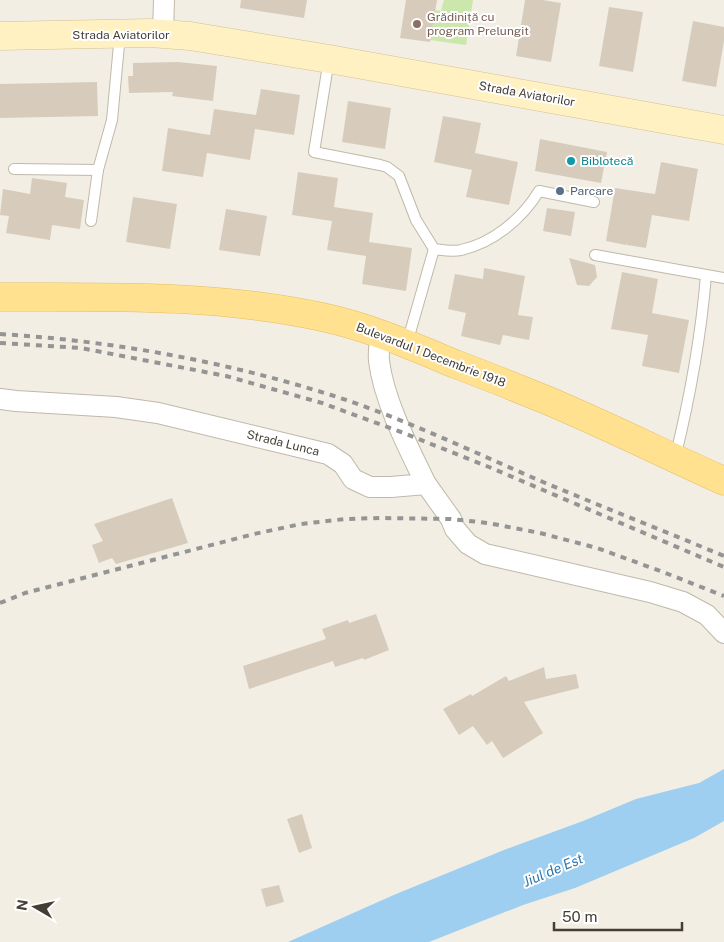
<svg xmlns="http://www.w3.org/2000/svg" width="724" height="942" viewBox="0 0 724 942" font-family="'Public Sans',sans-serif">
  <rect width="100%" height="100%" fill="#f2eee4"/>
  <polygon fill="#cbe7ab" points="444,0 473,0 466,45 430,40 435,10 441,11"/>
  <polygon fill="#9ecef0" points="724,769 724,821 694,838 575,888 523,905 429,942 288,942 396,894 504,850 583,821 636,799 699,783"/>
  <g fill="#d7ccbc">
    <polygon points="241,0 307,0 304,18 240,8"/>
    <polygon points="406,0 437,0 430,42 400,38"/>
    <polygon points="525,0 543,0 561,3 551,62 516,56"/>
    <polygon points="609,7 643,12 633,72 599,66"/>
    <polygon points="693,21 724,27 724,41 716,87 682,81"/>
    <polygon points="178,62 217,66 213,101 172,96 173,92 129,93 128,76 133,76 133,63"/>
    <polygon points="97,82 98,116 0,118 0,84"/>
    <polygon points="261,89 300,95 294,135 255,129 250,160 207,153 203,177 162,171 168,128 210,135 214,109 256,115"/>
    <polygon points="348,101 391,108 385,149 342,142"/>
    <polygon points="443,116 481,123 475,153 518,162 509,205 466,197 472,170 434,162"/>
    <polygon points="540,139 607,152 601,183 535,171"/>
    <polygon points="661,162 698,169 689,221 652,215 646,248 627,245 627,243 626,245 606,241 615,188 655,194"/>
    <polygon points="298,172 338,178 334,207 373,213 369,242 412,248 406,291 362,284 366,256 327,250 332,221 292,215"/>
    <polygon points="32,178 67,183 65,197 84,200 80,229 52,225 50,240 6,233 9,216 0,215 3,189 30,194"/>
    <polygon points="133,197 177,204 170,249 126,242"/>
    <polygon points="547,208 575,212 571,236 543,231"/>
    <polygon points="226,209 267,216 260,256 219,250"/>
    <polygon points="569,258 595,265 597,277 589,286 577,285"/>
    <polygon points="484,268 525,276 518,315 533,317 529,340 503,335 500,345 461,336 466,313 448,309 455,274 483,279"/>
    <polygon points="622,272 658,279 652,313 689,320 679,373 642,366 648,335 611,329"/>
    <polygon points="172,498 188,543 116,564 112,558 99,563 92,545 103,541 94,524"/>
    <polygon points="376,614 389,650 364,660 363,658 335,667 333,661 249,689 243,666 326,639 322,629 348,620 349,623"/>
    <polygon points="544,667 546,679 576,674 579,688 524,702 543,733 503,758 492,741 487,745 473,726 459,735 443,709 471,694 472,696 506,676 509,681"/>
    <polygon points="302,814 312,848 299,853 287,819"/>
    <polygon points="279,885 284,902 266,907 261,889"/>
  </g>
  <g fill="none" stroke-linecap="round" stroke-linejoin="round">
    <g stroke="#c0b9a9" stroke-width="12">
      <g id="lane">
        <polyline points="329,59 314,152 380,165 387,167 399,176 416,220 434,249 407,343"/>
        <polyline points="14,169 98,170 91,221"/>
        <polyline points="98,170 112,120 120,34"/>
        <path d="M434,249C442,250 453,252 461,250C493,243 522,219 539,191L594,202"/>
        <polyline points="595,255 724,278"/>
        <path d="M675,458C690,397 701,337 706,275"/>
      </g>
    </g>
    <g stroke="#c0b9a9" stroke-width="22">
      <g id="street">
        <polyline points="163,33 164,0"/>
        <path d="M0,399L16,401L116,407L158,413L328,454L343,464L353,479L370,487H391L426,484C408,447 384,401 379,361C378,352 380,343 380,334"/>
        <polyline points="426,484 451,519 455,529 468,544 485,554 650,592 683,602 707,615 724,633"/>
      </g>
    </g>
    <g stroke="#d3c293" stroke-width="29">
      <polyline id="secondary" points="0,36 150,33 190,36 329,59 724,130"/>
    </g>
    <g stroke="#e4be5f" stroke-width="29">
      <path id="primary" d="M0,297C107,297 217,294 322,317C369,327 412,346 455,364C485,375 514,387 544,399C604,424 664,454 724,481"/>
    </g>
    <use href="#lane" stroke="#fff" stroke-width="10"/>
    <use href="#street" stroke="#fff" stroke-width="20"/>
    <use href="#secondary" stroke="#fff1c1" stroke-width="28"/>
    <use href="#primary" stroke="#ffe190" stroke-width="28"/>
    <g stroke="#949494" stroke-width="4" stroke-dasharray="6 6" stroke-linecap="butt">
      <path d="M0,334C113,341 223,361 331,395C403,418 473,452 543,482C603,507 664,531 724,556"/>
      <polyline points="0,343 81,348 226,376 322,403 401,432 489,467 724,567"/>
      <polyline points="0,603 25,593 254,534 301,524 345,519 380,518 451,519 488,523 540,533 597,548 663,572 724,596"/>
    </g>
  </g>
  <circle fill="#8d6e63" stroke="#fff" stroke-width="2" cx="417" cy="24" r="5"/>
  <circle fill="#0f9aa8" stroke="#fff" stroke-width="2" cx="571" cy="161" r="5"/>
  <circle fill="#5c6f8a" stroke="#fff" stroke-width="2" cx="560" cy="191" r="5"/>
  <g text-anchor="middle" dominant-baseline="central" stroke-width="4" stroke-linejoin="round" paint-order="stroke">
    <g font-size="12" fill="#785e54" stroke="#fff" text-anchor="start">
      <text x="427" y="17">Grădiniță cu<tspan x="427" dy="14">program Prelungit</tspan></text>
    </g>
    <g font-size="12" fill="#443e34" stroke="#fff">
      <text x="121" y="35">Strada Aviatorilor</text>
      <text transform="translate(527 94) rotate(10)">Strada Aviatorilor</text>
      <text transform="translate(431 355) rotate(21)">Bulevardul 1 Decembrie 1918</text>
      <text transform="translate(283 443) rotate(14)">Strada Lunca</text>
    </g>
    <g font-size="12" fill="#0d838f" stroke="#fff" text-anchor="start">
      <text x="581" y="161">Biblotecă</text>
    </g>
    <g font-size="12" fill="#4e5e75" stroke="#fff" text-anchor="start">
      <text x="570" y="191">Parcare</text>
    </g>
    <g font-size="14" font-style="italic" fill="#2d77b0" stroke="#fff">
      <text transform="translate(553 870) rotate(-23)">Jiul de Est</text>
    </g>
  </g>
  <g transform="translate(35 907) rotate(279)" stroke="#ffffff" stroke-width="4" paint-order="stroke">
  <path d="M0-4L9 19L0 12L-9 19Z" fill="#443e34"/>
  <text y="-8" font-size="14" font-weight="bold" text-anchor="middle" fill="#443e34">N</text>
  </g>
  <path d="M554 922v8h128v-8" fill="none" stroke="#443e34" stroke-width="2.5"/>
  <text x="562" y="922" font-size="15" fill="#443e34" stroke="#ffffff" stroke-width="4" paint-order="stroke">50 m</text>
</svg>
